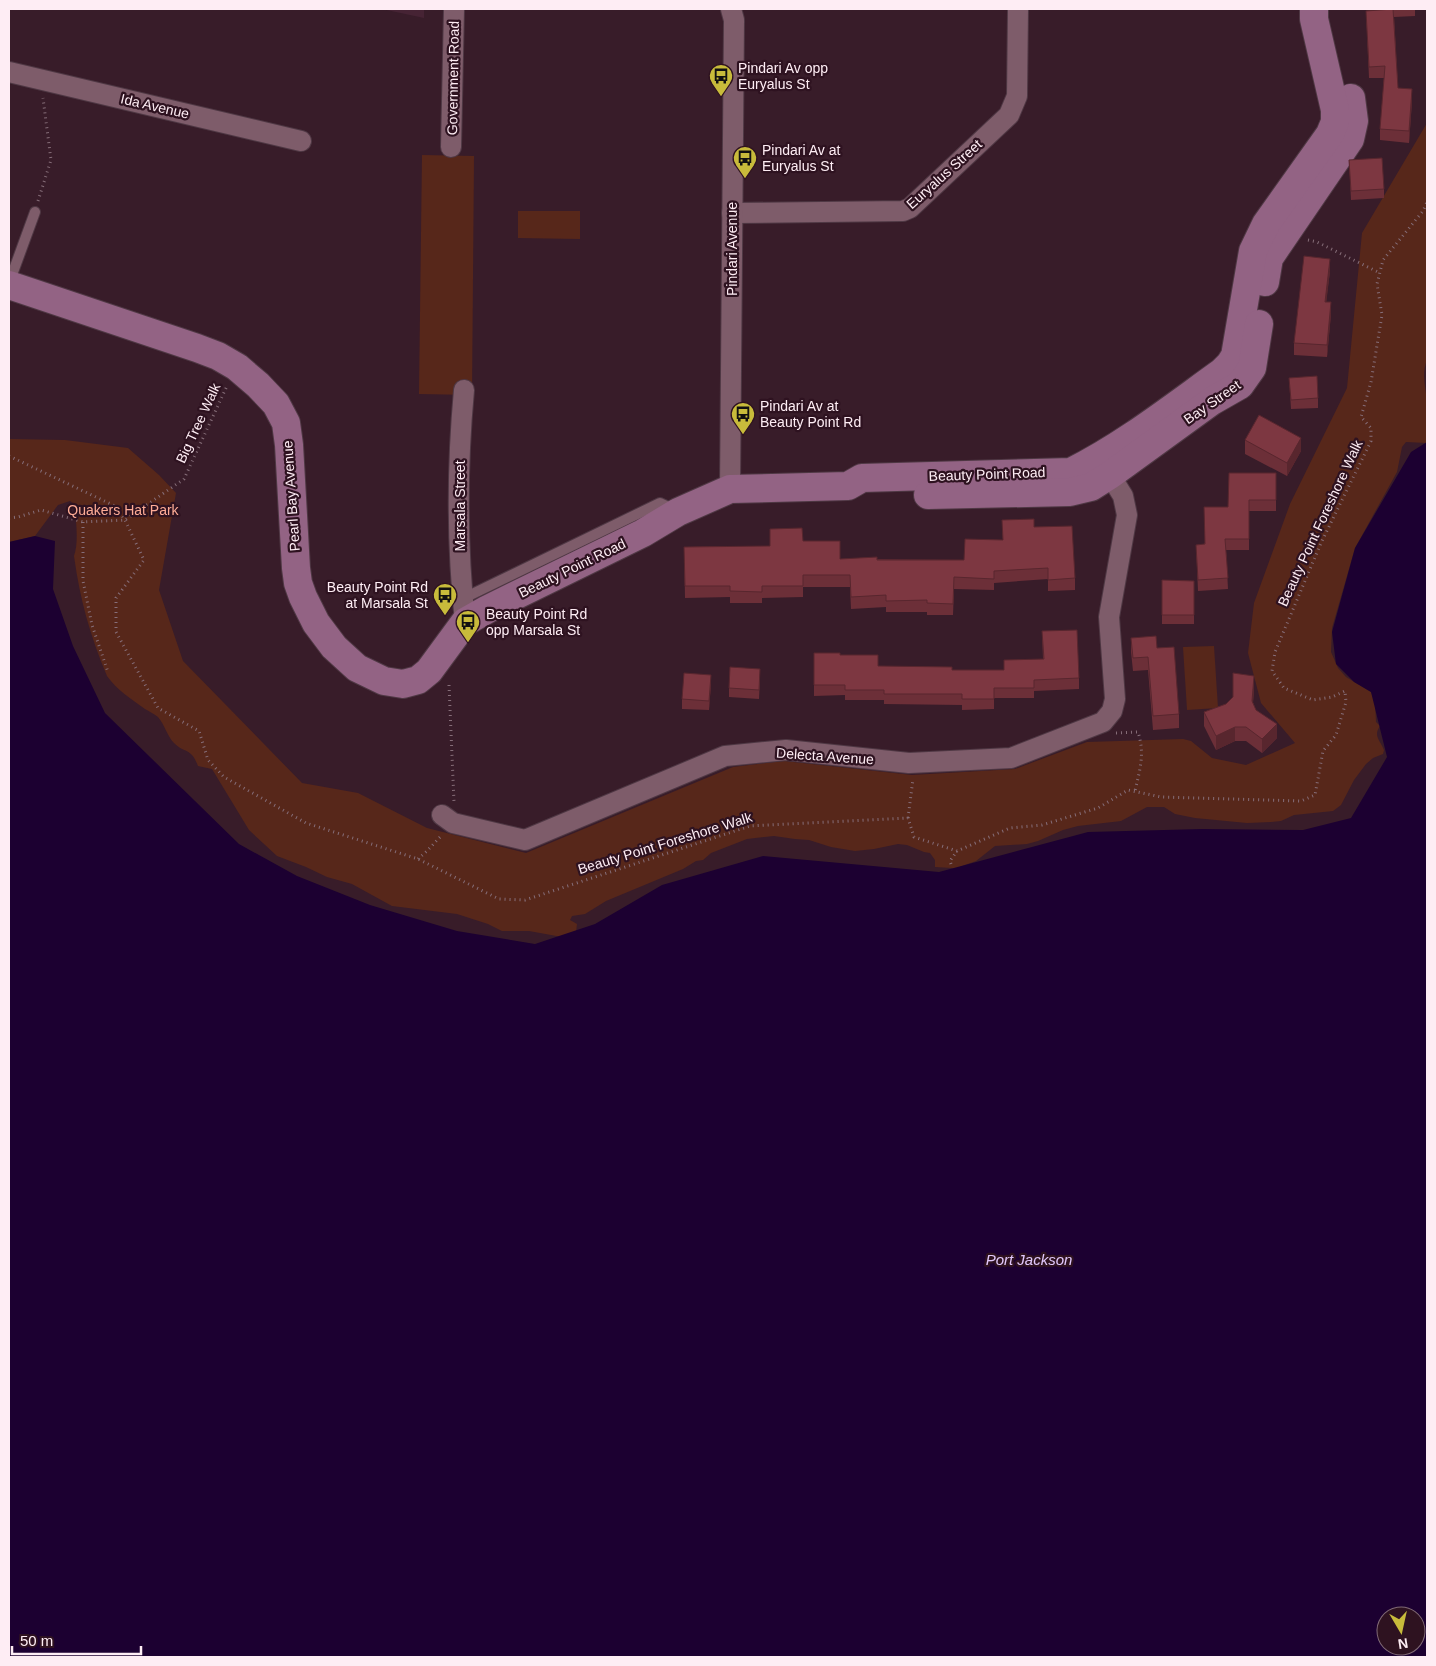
<svg xmlns="http://www.w3.org/2000/svg" width="1436" height="1666" viewBox="0 0 1436 1666" font-family="Arial,sans-serif">
  <rect width="100%" height="100%" fill="#381c29"/>
  <polygon fill="#462334" points="382,9 424,9 424,18"/>
  <g fill="#57271a">
    <path d="M1427,123V360C1421,375 1426,387 1427,403C1428,416 1427,430 1427,443L1406,442L1402,447L1397,472L1355,548L1332,628L1331,652L1338,668L1346,677L1371,692L1375,702L1376,722L1380,726C1373,736 1380,740 1384,750L1383,754L1373,758L1366,764L1354,780L1341,805L1333,811L1294,815L1281,821L1271,822L1247,823L1195,818L1175,814L1164,807H1147L1121,821L1078,826L1063,830L1038,841L1027,844L995,846L976,861L962,866L955,870L952,868L935,867V860L930,853L924,852L907,845L898,844L874,849L855,851L831,847L809,840L795,839L774,836L747,839L711,853L703,860L696,861L683,869L606,901L585,914L572,916L570,920L577,924L576,932L562,937L529,931H502L488,924L457,914L392,906L352,884L327,877L306,867L277,856L249,830L212,769L198,766C191,747 185,754 174,743C167,736 165,725 158,717C154,714 149,711 145,709C131,699 117,690 107,676C90,635 80,600 74,556C79,543 76,518 74,504L70,501L58,505L35,536L9,542V439L65,440L128,448L159,475L176,493L159,590L183,661L302,783L358,793L427,828L526,853L733,767L784,761L912,775L1015,769L1087,742L1183,739L1191,741L1212,758L1246,765L1295,743L1261,703L1248,653L1254,603L1290,504L1347,388L1362,233Z"/>
    <polygon points="422,155 474,156 472,395 419,394"/>
    <polygon points="518,211 580,211 580,239 518,238"/>
    <polygon points="1214,646 1218,708 1187,710 1183,647"/>
  </g>
  <path fill="#1c0031" fill-rule="evenodd" d="M1427,442V1657H9V542L35,536L55,541L53,589L73,646L105,713L239,844L297,876L370,905L457,931L535,944L595,924L662,885L763,856L939,872L1088,832L1202,829L1303,830L1351,818L1387,757L1371,692L1354,682L1336,664L1332,632L1355,548L1411,452ZM1386,1616H1416V1646H1386Z"/>
  <g fill="none" stroke-linecap="round" stroke-linejoin="round">
    <g stroke="#4f3844" stroke-width="12">
      <g id="lane">
        <polyline points="9,283 35,212"/>
        <polyline points="462,599 660,503 675,510"/>
      </g>
    </g>
    <g stroke="#4f3844" stroke-width="22">
      <g id="street">
        <polyline points="9,72 301,141"/>
        <polyline points="451,147 454,9"/>
        <polyline points="732,213 903,211 910,208 1009,115 1017,96 1018,9"/>
        <path d="M464,390C457,466 457,547 465,622"/>
        <polyline points="730,489 734,20 731,9"/>
        <polyline points="442,815 453,823 525,840 725,756 786,750 909,763 1011,758 1103,722 1112,711 1115,699 1109,617 1127,515 1123,496 1110,475"/>
      </g>
    </g>
    <g stroke="#4f3844" stroke-width="30">
      <g id="secondary">
        <polyline points="1265,282 1269,258 1350,139 1354,121 1351,98"/>
        <path d="M9,285L197,348L218,356L237,367L258,385L276,404L286,423L289,445L296,568L298,583L303,597L316,623L334,647L357,668L384,681L403,684L418,680L429,671L465,622L488,609L643,533L678,512L730,489L848,486L862,478L1071,472C1125,445 1173,407 1222,372L1230,364L1235,356L1253,251L1266,224L1330,134L1335,122V110L1314,19V9"/>
        <polyline points="928,495 1070,492 1091,487 1110,475 1212,401 1240,385 1252,368 1259,324"/>
      </g>
    </g>
    <g stroke="#866e79" stroke-width="3" stroke-dasharray="1 4" stroke-linecap="butt">
      <polyline points="38,201 51,160 43,98"/>
      <polyline points="1308,240 1317,242 1380,273"/>
      <polyline points="9,456 115,506 125,520 144,560 116,598 116,632 158,708 199,731 208,760 224,777 306,823 418,859 499,899 525,900 750,826 908,818 914,837 957,851 1010,828 1042,825 1098,808 1128,790 1161,797 1301,801 1315,795 1323,751 1336,735 1346,702 1345,691 1332,697 1313,700 1284,688 1272,671 1275,652 1321,543 1371,441 1371,428 1361,417 1371,382 1382,315 1377,284 1383,260 1423,211 1427,202"/>
      <polyline points="9,518 18,517 41,510 83,522 125,520 184,479 227,386"/>
      <polyline points="83,522 83,581 92,625 108,672"/>
      <polyline points="449,685 454,802"/>
      <path d="M1116,733L1138,732C1145,754 1140,769 1135,791"/>
      <polyline points="908,818 913,779"/>
      <polyline points="418,859 427,851 441,836"/>
      <polyline points="951,864 950,861 957,851"/>
    </g>
    <use href="#lane" stroke="#7e5c6a" stroke-width="10"/>
    <use href="#street" stroke="#7e5c6a" stroke-width="20"/>
    <use href="#secondary" stroke="#936384" stroke-width="28"/>
  </g>
  <g fill="#6c2f38">
    <polygon points="1381,9 1415,9 1415,16 1394,17 1398,88 1412,101 1409,143 1380,140 1380,129 1384,78 1369,78 1366,11 1381,10"/>
    <polygon points="1349,160 1384,189 1384,198 1351,200"/>
    <polygon points="1330,271 1326,302 1331,314 1327,357 1294,355 1294,343"/>
    <polygon points="1289,378 1318,398 1318,408 1291,409"/>
    <polygon points="1245,440 1301,451 1287,476 1245,454"/>
    <polygon points="1276,473 1276,511 1249,511 1249,550 1226,550 1228,589 1198,591 1196,545 1204,544 1228,507"/>
    <polygon points="1002,520 1034,527 1075,578 1075,590 1048,591 1048,579 994,583 994,590 954,589 953,615 927,615 927,612 886,612 886,607 851,609 850,587 803,587 803,597 762,598 762,603 730,603 730,597 685,598 684,547 770,546 803,541 840,559 964,560 1003,540"/>
    <polygon points="1162,580 1194,581 1194,624 1162,624"/>
    <polygon points="1042,631 1079,678 1079,689 1034,691 1034,698 994,698 994,709 962,710 962,705 884,704 884,700 845,700 845,695 814,696 814,653 840,655 878,666 952,670 1004,670 1043,659"/>
    <polygon points="1131,638 1157,648 1179,714 1179,728 1153,730 1148,670 1133,671 1131,652"/>
    <polygon points="760,678 759,699 729,697 729,688"/>
    <polygon points="711,684 709,710 682,709 682,699"/>
    <polygon points="1254,689 1253,703 1256,710 1277,738 1262,753 1246,741 1235,741 1216,750 1204,726 1204,712 1226,704"/>
  </g>
  <g fill="#58262e">
    <polygon points="1412,89 1412,101 1409,143 1409,131"/>
    <polygon points="1330,259 1330,271 1325,314 1325,302"/>
    <polygon points="1331,302 1331,314 1327,357 1327,345"/>
    <polygon points="1301,438 1301,451 1287,476 1287,463"/>
    <polygon points="711,675 711,684 709,710 709,701"/>
    <polygon points="1254,676 1254,689 1252,714 1252,701"/>
    <polygon points="1277,724 1277,738 1262,753 1262,739"/>
    <polygon points="1235,727 1235,741 1216,750 1216,736"/>
  </g>
  <g fill="#7d3741" stroke="#58262e">
    <polygon points="1393,9 1398,88 1412,89 1409,131 1380,129 1385,66 1369,67 1366,11"/>
    <polygon points="1382,158 1384,189 1351,191 1349,160"/>
    <polygon points="1304,256 1330,259 1325,302 1331,302 1327,345 1294,343"/>
    <polygon points="1317,376 1318,398 1291,400 1289,378"/>
    <polygon points="1259,415 1301,438 1287,463 1245,440"/>
    <polygon points="1229,473 1276,473 1276,500 1249,500 1249,539 1225,539 1228,578 1198,580 1196,545 1205,544 1204,507 1228,507"/>
    <polygon points="1034,519 1034,527 1072,526 1075,578 1048,580 1048,568 994,571 994,579 954,577 953,604 927,603 927,600 886,601 886,595 851,597 850,575 803,575 803,586 762,586 762,592 730,591 730,586 685,586 684,547 770,546 770,529 802,528 803,541 840,541 840,559 877,557 877,560 964,560 965,539 1003,540 1002,520"/>
    <polygon points="1162,580 1194,581 1194,615 1162,615"/>
    <polygon points="1077,630 1079,678 1034,680 1034,688 994,688 994,699 962,699 962,694 884,694 884,690 845,690 845,685 814,685 814,653 840,653 840,655 878,655 878,666 952,667 952,670 1004,670 1004,660 1044,659 1042,631"/>
    <polygon points="1156,636 1157,648 1174,647 1179,714 1153,716 1148,657 1133,658 1131,638"/>
    <polygon points="730,667 760,669 759,690 729,688"/>
    <polygon points="684,673 711,675 709,701 682,699"/>
    <polygon points="1233,673 1254,676 1252,701 1256,710 1277,724 1262,739 1246,727 1235,727 1216,736 1204,712 1226,704 1233,697"/>
  </g>
  <defs>
    <g id="bus-pin" transform="scale(1.25)"><path d="M0 17L-7.5 6A9.5 9.5 0 1 1 7.5 6Z" fill="#c8bb3b" stroke="#2e1220"/><path d="M-5-6H5V4H4V6H2V4H-2V6H-4V4H-5ZM-3.5-4V0h7V-4ZM-3.5 1.2v1.5H-2V1.2ZM2 1.2v1.5H3.5V1.2Z" fill="#111"/></g>
  </defs>
  <g fill-rule="evenodd">
    <use href="#bus-pin" x="721" y="76"/>
    <use href="#bus-pin" x="745" y="158"/>
    <use href="#bus-pin" x="743" y="414"/>
    <use href="#bus-pin" x="445" y="595"/>
    <use href="#bus-pin" x="468" y="622"/>
  </g>
  <g text-anchor="middle" dominant-baseline="central" stroke-width="4.5" stroke-linejoin="round" paint-order="stroke">
    <g font-size="14" fill="#feedf4" stroke="#2e1220" text-anchor="start">
      <text x="738" y="68">Pindari Av opp<tspan x="738" dy="16">Euryalus St</tspan></text>
      <text x="762" y="150">Pindari Av at<tspan x="762" dy="16">Euryalus St</tspan></text>
      <text x="760" y="406">Pindari Av at<tspan x="760" dy="16">Beauty Point Rd</tspan></text>
      <text x="428" y="587" text-anchor="end">Beauty Point Rd<tspan x="428" dy="16">at Marsala St</tspan></text>
      <text x="486" y="614">Beauty Point Rd<tspan x="486" dy="16">opp Marsala St</tspan></text>
    </g>
    <g font-size="14" fill="#feedf4" stroke="#2e1220">
      <text transform="translate(453 78) rotate(-89)">Government Road</text>
      <text transform="translate(155 106) rotate(13)">Ida Avenue</text>
      <text transform="translate(944 174) rotate(-42)">Euryalus Street</text>
      <text transform="translate(732 249) rotate(-90)">Pindari Avenue</text>
      <text transform="translate(1212 402) rotate(-35)">Bay Street</text>
      <text transform="translate(198 423) rotate(-65)">Big Tree Walk</text>
      <text transform="translate(987 474) rotate(-2)">Beauty Point Road</text>
      <text transform="translate(291 496) rotate(-94)">Pearl Bay Avenue</text>
      <text transform="translate(460 506) rotate(-90)">Marsala Street</text>
      <text transform="translate(1320 523) rotate(-65)">Beauty Point Foreshore Walk</text>
      <text transform="translate(572 568) rotate(-26)">Beauty Point Road</text>
      <text transform="translate(825 756) rotate(4)">Delecta Avenue</text>
      <text transform="translate(665 843) rotate(-17)">Beauty Point Foreshore Walk</text>
    </g>
    <g font-size="14" fill="#feac96" stroke="#2e1220">
      <text x="123" y="510">Quakers Hat Park</text>
    </g>
    <g font-size="15" font-style="italic" fill="#e1c8fc" stroke="#2e1220">
      <text x="1029" y="1259">Port Jackson</text>
    </g>
  </g>
  <rect width="1436" height="1666" fill="none" stroke="#feedf4" stroke-width="20"/>
  <g transform="translate(1401 1631) rotate(171)"><circle r="24" fill="#2e1220" stroke="#816a75"/>
  <path d="M0-4L9 19L0 12L-9 19Z" fill="#c8bb3b"/>
  <text y="-8" font-size="14" font-weight="bold" text-anchor="middle" fill="#feedf4">N</text>
  </g>
  <path d="M12 1646v8h129v-8" fill="none" stroke="#feedf4" stroke-width="2.5"/>
  <text x="20" y="1646" font-size="15" fill="#feedf4" stroke="#2e1220" stroke-width="4" paint-order="stroke">50 m</text>
</svg>
